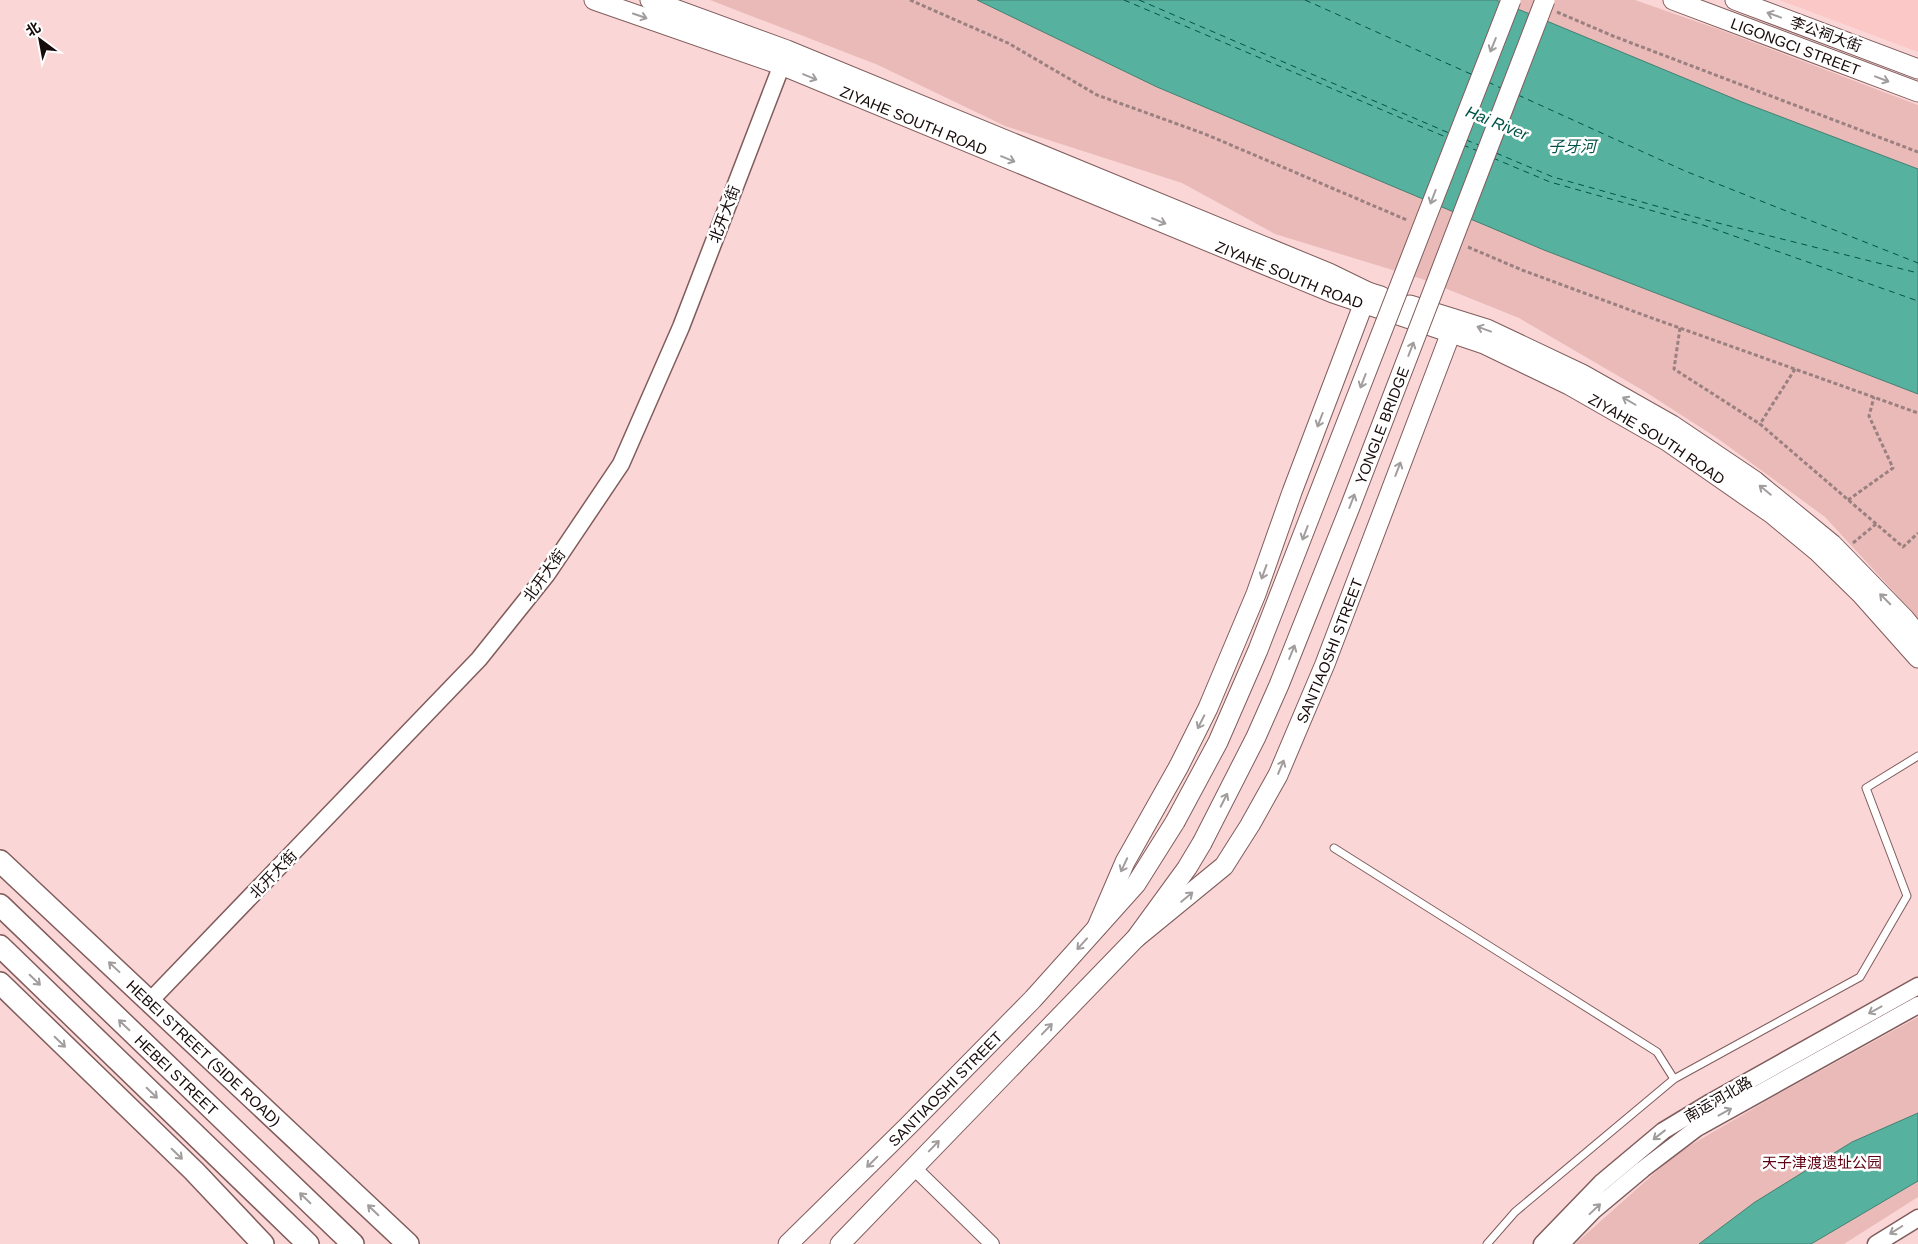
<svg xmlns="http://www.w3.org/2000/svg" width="1918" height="1244" viewBox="0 0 1918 1244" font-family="Arial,'Noto Sans SC',sans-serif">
  <rect width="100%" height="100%" fill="#fad7d6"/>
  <polygon fill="#fbc8c7" points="1779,0 1918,0 1918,52"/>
  <g fill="#eabab8">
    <polygon points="710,0 1635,0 1718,29 1918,105 1918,618 1825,517 1717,438 1644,391 1519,318 1422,279 1275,234 1182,183 1005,126 878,65"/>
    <polygon points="1918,1017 1918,1197 1844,1244 1575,1244 1677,1153 1780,1093"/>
  </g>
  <g fill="#56b29f" stroke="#438072">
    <polygon points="977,0 1496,0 1742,102 1918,169 1918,394 1544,250 1157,87"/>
    <polygon points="1918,1113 1918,1181 1811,1244 1699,1244 1755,1202 1852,1142"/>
  </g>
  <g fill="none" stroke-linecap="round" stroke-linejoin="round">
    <g stroke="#005347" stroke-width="1" stroke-dasharray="6 5" stroke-linecap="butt">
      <polyline points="1124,0 1448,138"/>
      <polyline points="1139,0 1449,133"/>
      <polyline points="1305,0 1473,75"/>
      <polyline points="1488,82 1503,89"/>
      <polyline points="1518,95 1685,171 1918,263"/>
      <polyline points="1466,140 1479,145"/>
      <polyline points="1463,145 1478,151"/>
      <polyline points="1496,153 1553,177 1706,220 1918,273"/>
      <polyline points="1493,158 1550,182 1703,225 1918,301"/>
    </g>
    <g stroke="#815c5c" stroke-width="9">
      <g id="service">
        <polyline points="1334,848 1657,1052 1674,1079"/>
        <polyline points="1487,1244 1515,1212 1674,1079 1860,977 1907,896 1866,788 1918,756"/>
      </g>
    </g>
    <g stroke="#815c5c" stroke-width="16">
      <polyline id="minor" points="913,1167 992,1244"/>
    </g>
    <g stroke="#815c5c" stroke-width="19">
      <g id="tertiary">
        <polyline points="150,1001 479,659 547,574 621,464 681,327 786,54"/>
        <polyline points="1542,1244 1601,1183 1663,1131 1711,1102 1918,986"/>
        <polyline points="1561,1244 1594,1210 1643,1169 1697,1128 1918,1005"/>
        <polyline points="1876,1244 1918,1218"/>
      </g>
    </g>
    <g stroke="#815c5c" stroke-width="21">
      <g id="secondary">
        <path id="s1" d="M594,0L781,65L1333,293L1484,344L1569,385L1667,441L1772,514L1818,552L1861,594L1918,658"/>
        <polyline points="650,0 787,50 1329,273 1368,292 1381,296"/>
        <path id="s2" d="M1673,0L1918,92"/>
        <polyline points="1735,0 1918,69"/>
        <polyline points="1410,305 1487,329 1582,374 1672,425 1755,481 1832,544 1905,619 1918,635"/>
        <polyline points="1097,927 1125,862 1179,766 1208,708 1256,594 1292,492 1368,292"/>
        <path id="s3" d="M1136,938L1224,866L1250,825L1278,775L1325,664L1455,322"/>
        <path id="s4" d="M788,1244L908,1126L1033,999L1136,884L1175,822"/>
        <polyline points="840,1244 1136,938 1187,868 1202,843"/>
      </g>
    </g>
    <g stroke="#815c5c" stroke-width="24">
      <g id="primary">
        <path id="s5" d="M0,861L408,1244"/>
        <path id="s6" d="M0,905L353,1244"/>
        <polyline points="0,946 308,1244"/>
        <polyline points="0,983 194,1171 263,1244"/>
      </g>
    </g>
    <g stroke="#9a807f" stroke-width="3" stroke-dasharray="4 2.5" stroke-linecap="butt">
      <polyline points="910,0 1008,43 1097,95 1205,134 1407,220"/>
      <polyline points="1557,12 1613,36 1918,152"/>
      <polyline points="1468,247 1522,270 1649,317 1918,413"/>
      <polyline points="1680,328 1674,369 1760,424"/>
      <polyline points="1795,369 1760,424 1903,547 1918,533"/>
      <polyline points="1848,500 1893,468 1869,416 1874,397"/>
      <polyline points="1853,543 1876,524"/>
    </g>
    <use href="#service" stroke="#fff" stroke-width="7"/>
    <use href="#minor" stroke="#fff" stroke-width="14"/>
    <use href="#tertiary" stroke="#fff" stroke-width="16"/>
    <use href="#secondary" stroke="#fff" stroke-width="19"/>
    <use href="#primary" stroke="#fff" stroke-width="21"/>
    <g stroke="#815c5c" stroke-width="21" stroke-linecap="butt">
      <g id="secondary-bridge">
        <polyline points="1175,822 1218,742 1258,650 1511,0"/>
        <path id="s7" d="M1202,843L1256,737L1279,685L1350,507L1545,0"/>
      </g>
    </g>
    <use href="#secondary-bridge" stroke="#fff" stroke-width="19"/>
  </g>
  <defs><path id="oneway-shaft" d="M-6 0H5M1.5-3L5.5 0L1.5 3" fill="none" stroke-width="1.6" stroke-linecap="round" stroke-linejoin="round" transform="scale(1.25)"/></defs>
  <g stroke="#a29d9d">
    <use href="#oneway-shaft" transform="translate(1774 15) rotate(-160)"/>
    <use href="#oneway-shaft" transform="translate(640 16) rotate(19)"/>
    <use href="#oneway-shaft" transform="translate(1493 45) rotate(112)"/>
    <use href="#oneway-shaft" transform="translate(810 77) rotate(22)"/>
    <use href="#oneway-shaft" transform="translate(1882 79) rotate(21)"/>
    <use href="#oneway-shaft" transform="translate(1008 159) rotate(22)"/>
    <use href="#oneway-shaft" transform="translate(1433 197) rotate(111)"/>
    <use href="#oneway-shaft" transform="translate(1159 221) rotate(22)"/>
    <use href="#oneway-shaft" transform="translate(1484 329) rotate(-160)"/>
    <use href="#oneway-shaft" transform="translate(1411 349) rotate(-69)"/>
    <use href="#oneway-shaft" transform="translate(1363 381) rotate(111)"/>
    <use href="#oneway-shaft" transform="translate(1629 401) rotate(-150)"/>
    <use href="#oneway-shaft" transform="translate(1320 420) rotate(111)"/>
    <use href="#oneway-shaft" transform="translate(1398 469) rotate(-69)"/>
    <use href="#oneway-shaft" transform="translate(1765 490) rotate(-141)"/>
    <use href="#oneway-shaft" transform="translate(1352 501) rotate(-69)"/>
    <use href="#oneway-shaft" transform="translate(1305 533) rotate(111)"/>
    <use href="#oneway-shaft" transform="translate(1264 572) rotate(110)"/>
    <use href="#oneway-shaft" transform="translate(1885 599) rotate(-135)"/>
    <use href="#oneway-shaft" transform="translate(1292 652) rotate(-68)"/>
    <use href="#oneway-shaft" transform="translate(1201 722) rotate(117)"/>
    <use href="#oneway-shaft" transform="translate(1281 767) rotate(-67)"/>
    <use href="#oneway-shaft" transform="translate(1224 800) rotate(-63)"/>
    <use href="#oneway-shaft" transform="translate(1124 865) rotate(115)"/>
    <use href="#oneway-shaft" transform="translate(1187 897) rotate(-40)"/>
    <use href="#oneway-shaft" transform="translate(1082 944) rotate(132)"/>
    <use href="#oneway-shaft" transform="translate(114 967) rotate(-137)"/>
    <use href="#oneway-shaft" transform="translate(35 980) rotate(44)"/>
    <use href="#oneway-shaft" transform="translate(1875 1010) rotate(151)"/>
    <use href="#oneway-shaft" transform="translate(124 1025) rotate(-136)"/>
    <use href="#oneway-shaft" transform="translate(1047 1029) rotate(-46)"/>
    <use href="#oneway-shaft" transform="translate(60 1042) rotate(44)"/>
    <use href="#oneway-shaft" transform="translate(152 1093) rotate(44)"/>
    <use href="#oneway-shaft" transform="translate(1725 1112) rotate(-29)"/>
    <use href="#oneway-shaft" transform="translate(1659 1135) rotate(142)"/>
    <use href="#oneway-shaft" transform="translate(934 1146) rotate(-46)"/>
    <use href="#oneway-shaft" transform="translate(177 1154) rotate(44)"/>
    <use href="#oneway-shaft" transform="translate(872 1162) rotate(135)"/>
    <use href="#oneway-shaft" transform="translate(305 1198) rotate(-136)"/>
    <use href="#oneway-shaft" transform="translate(1595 1209) rotate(-43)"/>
    <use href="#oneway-shaft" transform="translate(373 1210) rotate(-136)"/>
    <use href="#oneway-shaft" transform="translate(1896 1230) rotate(148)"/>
  </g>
  <g text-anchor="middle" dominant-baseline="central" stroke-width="5" stroke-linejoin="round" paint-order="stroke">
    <g font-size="15" fill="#170a0a" stroke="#fff">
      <text transform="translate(1826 34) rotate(20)">李公祠大街</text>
      <text stroke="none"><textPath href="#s2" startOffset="131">LIGONGCI STREET</textPath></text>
      <text stroke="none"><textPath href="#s1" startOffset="342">ZIYAHE SOUTH ROAD</textPath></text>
      <text transform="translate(724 214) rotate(-69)">北开大街</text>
      <text stroke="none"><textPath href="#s1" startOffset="748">ZIYAHE SOUTH ROAD</textPath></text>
      <text stroke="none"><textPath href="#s7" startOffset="455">YONGLE BRIDGE</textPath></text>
      <text stroke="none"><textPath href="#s1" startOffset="1152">ZIYAHE SOUTH ROAD</textPath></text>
      <text transform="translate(544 575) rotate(-54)">北开大街</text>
      <text stroke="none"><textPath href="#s3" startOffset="354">SANTIAOSHI STREET</textPath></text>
      <text transform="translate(273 874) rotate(-46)">北开大街</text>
      <text stroke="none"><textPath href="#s5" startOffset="280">HEBEI STREET (SIDE ROAD)</textPath></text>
      <text stroke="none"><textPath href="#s6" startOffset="245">HEBEI STREET</textPath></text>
      <text stroke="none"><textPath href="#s4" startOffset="221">SANTIAOSHI STREET</textPath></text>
      <text transform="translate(1718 1099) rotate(-30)">南运河北路</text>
    </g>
    <g font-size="15" fill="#5f0114" stroke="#fff">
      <text x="1822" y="1162">天子津渡遗址公园</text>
    </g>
    <g font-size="16" font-style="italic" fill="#005347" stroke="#fff">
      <text transform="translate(1497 123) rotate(22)">Hai River</text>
      <text x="1572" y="146">子牙河</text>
    </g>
  </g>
  <g transform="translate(40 40) rotate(328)" stroke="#ffffff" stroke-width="4" paint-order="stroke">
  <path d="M0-4L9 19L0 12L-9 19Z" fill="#170a0a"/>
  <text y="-8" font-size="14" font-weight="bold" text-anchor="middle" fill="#170a0a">北</text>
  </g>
</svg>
